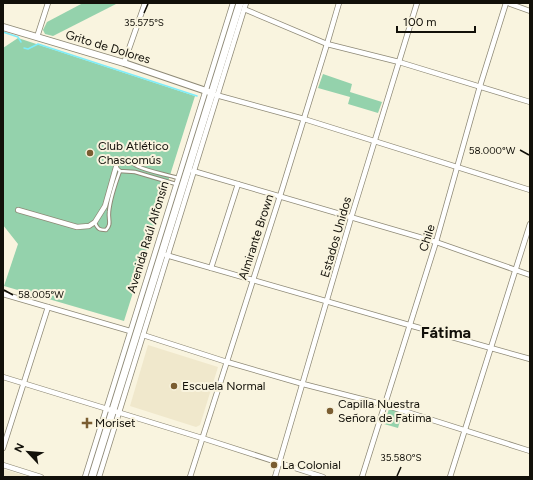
<svg xmlns="http://www.w3.org/2000/svg" width="533" height="480" viewBox="0 0 533 480" font-family="Figtree,sans-serif">
  <rect width="100%" height="100%" fill="#f9f4df"/>
  <g fill="#f0e8cc">
    <polygon points="148,345 218,367 200,425 196,427 130,406"/>
    <polygon points="3,469 29,477 3,477"/>
  </g>
  <g fill="#94d2ac">
    <polygon points="83,3 118,3 53,36 45,34 43,30 47,22"/>
    <polygon points="18,38 195,96 124,321 4,286 18,244 3,225 3,48"/>
    <polygon points="323,74 352,84 350,92 382,102 378,113 348,104 350,97 318,88"/>
    <polygon points="392,408 403,411 398,428 384,424 389,409"/>
  </g>
  <g fill="none" stroke-linecap="round" stroke-linejoin="round">
    <g stroke="#7dedfa" stroke-width="1.5">
      <polyline points="3,32 18,37 21,42"/>
      <polyline points="24,48 28,49 38,44 197,96"/>
    </g>
    <g stroke="#8e8976" stroke-width="4.5">
      <g id="service">
        <path d="M176,184L135,172L120,171L116,167C116,163 118,158 123,159C129,159 133,164 137,166C150,172 165,174 178,178"/>
        <path d="M95,223C98,229 99,230 106,230C112,224 108,220 109,212C110,200 116,182 120,171"/>
      </g>
    </g>
    <g stroke="#8e8976" stroke-width="6">
      <g id="minor">
        <polyline points="508,3 530,11"/>
        <polyline points="244,9 327,44 399,62 530,102"/>
        <polyline points="37,37 48,3"/>
        <polyline points="124,63 145,3"/>
        <polyline points="216,95 304,119 530,190"/>
        <polyline points="193,171 436,242 530,275"/>
        <polyline points="18,210 77,227 89,226 95,222 105,206 116,167"/>
        <polyline points="166,255 409,325 530,359"/>
        <polyline points="211,268 238,184"/>
        <polyline points="3,294 130,331"/>
        <polyline points="143,335 227,362 303,384 385,405 530,451"/>
        <polyline points="3,377 202,438 323,477"/>
        <polyline points="3,448 48,307"/>
        <polyline points="3,465 41,477"/>
        <polyline points="85,477 233,3"/>
        <polyline points="99,477 246,3"/>
        <polyline points="190,477 280,196 327,44 339,3"/>
        <polyline points="275,477 351,218 417,3"/>
        <polyline points="362,477 436,242 480,86 506,3"/>
        <polyline points="450,477 530,224"/>
      </g>
    </g>
    <g stroke="#8e8976" stroke-width="8">
      <polyline id="tertiary" points="3,27 124,63 212,93"/>
    </g>
    <g stroke="#8e8976" stroke-width="9">
      <polyline id="secondary" points="92,477 240,3"/>
    </g>
    <use href="#service" stroke="#fff" stroke-width="2.5"/>
    <use href="#minor" stroke="#fff" stroke-width="4.5"/>
    <use href="#tertiary" stroke="#fff" stroke-width="6"/>
    <use href="#secondary" stroke="#fff" stroke-width="7"/>
  </g>
  <path fill="none" stroke="#121009" stroke-width="1.5" d="M144,13L148,4M520,150L529,155M4,290L13,295M397,476L401,467"/>
  <g fill="#7a5d31" stroke="#f9f4df" stroke-width="1.5">
    <circle cx="90" cy="153" r="4"/>
    <circle cx="174" cy="386" r="4"/>
    <circle cx="330" cy="411" r="4"/>
    <path d="M85 417h4v4h4v4h-4v4h-4v-4h-4v-4h4z"/>
    <circle cx="274" cy="465" r="4"/>
  </g>
  <g text-anchor="middle" dominant-baseline="central" stroke-width="4" stroke-linejoin="round" paint-order="stroke">
    <g font-size="12" fill="#121009" stroke="#f9f4df">
      <text transform="translate(108 47) rotate(17)">Grito de Dolores</text>
      <text transform="translate(148 237) rotate(-73)">Avenida Raúl Alfonsín</text>
      <text transform="translate(256 237) rotate(-72)">Almirante Brown</text>
      <text transform="translate(336 237) rotate(-74)">Estados Unidos</text>
      <text transform="translate(427 238) rotate(-73)">Chile</text>
    </g>
    <g font-size="12" fill="#121009" stroke="#f9f4df" text-anchor="start">
      <text x="98" y="146">Club Atlético<tspan x="98" dy="14">Chascomús</tspan></text>
      <text x="182" y="386">Escuela Normal</text>
      <text x="338" y="404">Capilla Nuestra<tspan x="338" dy="14">Señora de Fatima</tspan></text>
      <text x="95" y="423">Moriset</text>
      <text x="282" y="465">La Colonial</text>
    </g>
    <g font-size="16" font-weight="bold" fill="#121009" stroke="#f9f4df">
      <text x="446" y="332">Fátima</text>
    </g>
  </g>
  <g font-size="10" text-anchor="middle" fill="#121009" stroke="#f9f4df" stroke-width="4" stroke-linejoin="round" paint-order="stroke">
    <text x="144" y="26">35.575°S</text>
    <text x="492" y="154">58.000°W</text>
    <text x="41" y="298">58.005°W</text>
    <text x="401" y="461">35.580°S</text>
  </g>
  <rect width="533" height="480" fill="none" stroke="#121009" stroke-width="8"/>
  <g transform="translate(28 452) rotate(296)" stroke="#f9f4df" stroke-width="3" paint-order="stroke">
  <path d="M0-3L7 15L0 10L-7 15Z" fill="#121009"/>
  <text y="-6" font-size="11" font-weight="bold" text-anchor="middle" fill="#121009">N</text>
  </g>
  <path d="M397 26v6h78v-6" fill="none" stroke="#121009" stroke-width="2"/>
  <text x="403" y="26" font-size="12" fill="#121009" stroke="#f9f4df" stroke-width="3" paint-order="stroke">100 m</text>
</svg>
